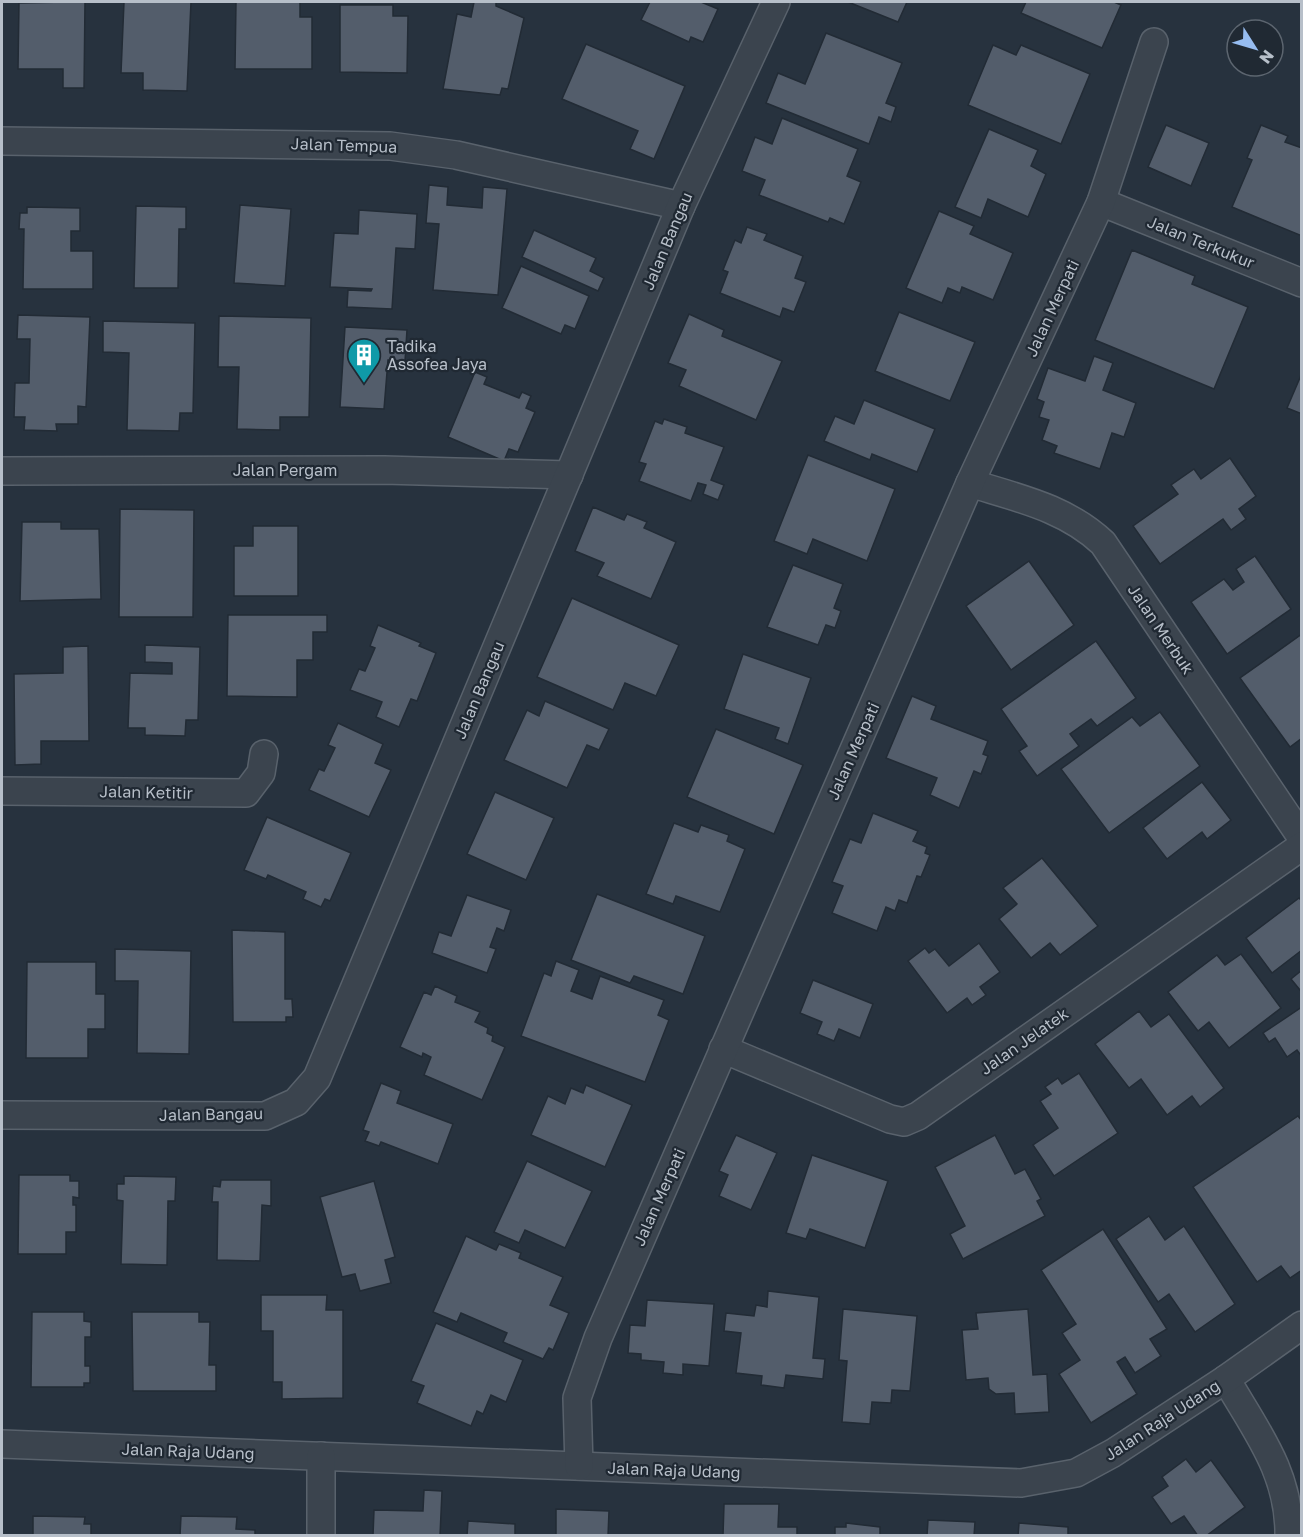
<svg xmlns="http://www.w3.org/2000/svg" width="1303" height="1537" viewBox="0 0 1303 1537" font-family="'Golos Text',sans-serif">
  <rect width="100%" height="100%" fill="#27323e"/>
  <g fill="#535d6b" stroke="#222b35" stroke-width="1.5">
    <polygon points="66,2 85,2 84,88 63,88 63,69 18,69 19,3"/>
    <polygon points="124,2 191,2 187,91 143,90 143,73 121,73"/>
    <polygon points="236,2 300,2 300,17 312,17 312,69 235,69"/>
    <polygon points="474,2 496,2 496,6 524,18 508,89 502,88 500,95 443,89 457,14 471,17"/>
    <polygon points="650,2 701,2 718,9 703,42 691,37 689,42 641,20"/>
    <polygon points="848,2 907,2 898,22"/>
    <polygon points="1026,2 1114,2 1121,5 1102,48 1021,13"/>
    <polygon points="340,5 393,5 393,16 408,16 407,73 340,72"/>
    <polygon points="826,33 902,63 886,103 896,107 891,122 879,117 869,144 766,103 778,73 805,84"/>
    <polygon points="586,44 685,86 654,159 630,149 638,131 562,99"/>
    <polygon points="993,45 1016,55 1021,45 1090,74 1061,144 968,105"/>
    <polygon points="782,118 858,149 847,176 861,182 844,224 830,218 828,222 759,195 765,180 742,171 755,137 772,144"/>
    <polygon points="1166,125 1209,143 1191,186 1148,167"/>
    <polygon points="1261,125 1288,136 1285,142 1302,148 1302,236 1232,207 1252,160 1247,158"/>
    <polygon points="989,129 1038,150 1031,166 1046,174 1028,217 988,199 981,218 955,207"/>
    <polygon points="429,185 448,187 447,205 482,208 483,187 507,189 498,295 433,290 439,224 426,223"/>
    <polygon points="240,205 291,209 285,286 234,283"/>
    <polygon points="136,206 186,207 186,229 179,229 178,288 134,288"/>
    <polygon points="27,207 80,208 80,231 71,231 71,251 93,251 93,289 23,289 24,229 19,229 20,213 27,213"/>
    <polygon points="359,210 417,214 415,249 396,248 392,309 347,307 348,290 371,291 372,289 330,287 334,233 358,234"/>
    <polygon points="939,211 974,226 970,234 1013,253 993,300 962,287 960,293 948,288 942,303 906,288"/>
    <polygon points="747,227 767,234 764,240 803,256 795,278 806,282 794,312 783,308 780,317 720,293 728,272 723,270 735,240 741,243"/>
    <polygon points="534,230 596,258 590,271 604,278 598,291 522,257"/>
    <polygon points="1132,250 1195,276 1192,284 1248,307 1214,389 1095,340"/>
    <polygon points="521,266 589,296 575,329 565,325 561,334 502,308"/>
    <polygon points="899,312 975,342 950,401 875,371"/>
    <polygon points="689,314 724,330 722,336 782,361 756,420 679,386 686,370 668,363"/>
    <polygon points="18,315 90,317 86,407 78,406 78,424 56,424 57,431 24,430 25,417 14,417 15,383 29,383 30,339 17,339"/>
    <polygon points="219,316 311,318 309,417 280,417 280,430 237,429 239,367 218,367"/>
    <polygon points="103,321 195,323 193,413 180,413 179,431 127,430 129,353 103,352"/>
    <polygon points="345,327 407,330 405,361 388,360 384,409 340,407"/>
    <polygon points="1094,356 1113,363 1103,390 1136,403 1124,437 1112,433 1100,469 1054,453 1057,446 1042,440 1049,420 1039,417 1044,402 1037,399 1048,368 1085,381"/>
    <polygon points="475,372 487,377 484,384 519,398 522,392 531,396 526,408 535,412 518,452 509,449 504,461 448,437"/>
    <polygon points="1302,373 1302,414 1287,408"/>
    <polygon points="864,400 935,429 917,472 872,454 870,460 824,441 835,416 854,424"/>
    <polygon points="664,419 687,427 685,433 724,447 711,480 724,485 718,500 703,494 706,485 698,483 691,501 639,481 646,464 639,462 655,421 662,424"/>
    <polygon points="808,455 895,489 867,561 813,539 807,554 774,541"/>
    <polygon points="1230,458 1256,496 1239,509 1246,519 1231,530 1223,519 1160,564 1133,526 1178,494 1171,485 1194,469 1201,479"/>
    <polygon points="593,507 624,520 627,514 647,522 644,528 676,542 651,599 597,576 604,563 575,551"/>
    <polygon points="120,509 194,510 193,617 119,617"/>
    <polygon points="22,522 61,522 61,529 99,529 101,599 20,601"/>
    <polygon points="253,526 298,526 298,596 234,596 234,546 253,546"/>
    <polygon points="1255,556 1291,609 1227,654 1191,602 1224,579 1233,590 1244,582 1236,569"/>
    <polygon points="1029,561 1074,625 1011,670 966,606"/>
    <polygon points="793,565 843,584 834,608 841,611 835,628 826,625 818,645 767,627"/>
    <polygon points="572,598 679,645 656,696 625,683 613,710 537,677"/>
    <polygon points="228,615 327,615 327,632 313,632 313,660 297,660 297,697 227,696"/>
    <polygon points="378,625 421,643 419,646 436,653 417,701 411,699 399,727 376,717 382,702 350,690 359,669 365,671 375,648 370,646"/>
    <polygon points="1302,634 1302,738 1290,747 1240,678"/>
    <polygon points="1096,641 1136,698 1097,726 1091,719 1070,734 1079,746 1037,776 1019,751 1027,746 1001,709"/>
    <polygon points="145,645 200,647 198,720 186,720 185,736 145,735 145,728 128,728 130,673 172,674 172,663 145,662"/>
    <polygon points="88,646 89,741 41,741 41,764 15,765 14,674 63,673 63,647"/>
    <polygon points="743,654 811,678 788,744 775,739 779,728 724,709"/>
    <polygon points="912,696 936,706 931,719 988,741 983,754 988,756 981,774 974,771 959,808 930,795 937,778 886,758"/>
    <polygon points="545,701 609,729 599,750 587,745 567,788 504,760 527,710 539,716"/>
    <polygon points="1160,712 1200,766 1109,833 1061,769 1132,717 1140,726"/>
    <polygon points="338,723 383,744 375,763 391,770 369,817 309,790 319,769 324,771 335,748 328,745"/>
    <polygon points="716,729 803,765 774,834 687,797"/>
    <polygon points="1202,782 1231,820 1207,839 1202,832 1167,859 1143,828"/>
    <polygon points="495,792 554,818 526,880 467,854"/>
    <polygon points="873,813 918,831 913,841 927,847 925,853 930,855 921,877 917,876 907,903 899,900 895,911 886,907 877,931 832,913 843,886 832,882 850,839 861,843"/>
    <polygon points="267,817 351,853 330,901 325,899 321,907 303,899 306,892 268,875 266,879 244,870"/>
    <polygon points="674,823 698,832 701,825 729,835 727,841 745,849 720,912 676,896 673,904 646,894"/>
    <polygon points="1042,858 1098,926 1060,955 1050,943 1031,958 999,919 1017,904 1003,888"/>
    <polygon points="597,894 705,936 683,994 634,976 630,983 571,960"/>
    <polygon points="467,895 511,910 504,931 497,928 490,947 496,949 487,973 432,953 439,932 451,936"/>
    <polygon points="1299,898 1302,901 1302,950 1272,973 1246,938"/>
    <polygon points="232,930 285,932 285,999 292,999 293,1017 286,1017 286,1022 233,1022"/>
    <polygon points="979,943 1000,972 980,987 986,995 972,1005 967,998 947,1013 908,961 925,948 929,953 935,949 949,966"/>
    <polygon points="115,949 191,951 189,1054 137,1053 138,981 115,981"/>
    <polygon points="1241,954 1281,1008 1229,1048 1209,1022 1198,1031 1168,992 1217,955 1225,965"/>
    <polygon points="556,961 579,970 571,991 592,999 600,976 664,1000 658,1015 669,1020 645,1082 521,1036 544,973 551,976"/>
    <polygon points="27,962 96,962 96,994 105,994 105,1029 88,1029 88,1058 26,1058"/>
    <polygon points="1302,970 1302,989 1300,990 1291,979"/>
    <polygon points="813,980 873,1004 860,1038 839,1029 834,1041 817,1034 822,1022 800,1013"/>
    <polygon points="435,986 457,996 455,1002 480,1012 475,1022 488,1028 487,1033 493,1036 492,1041 505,1047 482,1100 424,1075 431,1057 423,1053 422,1057 400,1047 424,992 431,995"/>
    <polygon points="1302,1007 1302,1057 1297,1050 1287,1057 1275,1038 1269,1042 1263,1033"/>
    <polygon points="1139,1011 1151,1027 1169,1014 1224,1088 1200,1107 1192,1096 1167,1115 1141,1079 1129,1088 1095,1044"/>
    <polygon points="1079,1073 1118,1133 1054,1176 1033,1145 1058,1128 1040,1101 1051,1094 1045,1087 1058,1078 1062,1084"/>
    <polygon points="381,1083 401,1091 397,1103 453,1124 438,1164 381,1142 379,1146 365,1141 369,1132 363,1130"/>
    <polygon points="586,1085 632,1105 605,1167 531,1135 548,1096 565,1104 571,1088 583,1093"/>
    <polygon points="1298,1116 1302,1121 1302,1270 1290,1278 1281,1266 1257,1282 1193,1187"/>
    <polygon points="736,1135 777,1153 751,1210 719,1196 728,1175 719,1171"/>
    <polygon points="995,1135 1015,1174 1025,1169 1041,1199 1037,1201 1045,1216 963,1259 950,1234 965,1226 935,1167"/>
    <polygon points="812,1155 888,1181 865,1248 810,1229 806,1239 786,1233"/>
    <polygon points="527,1161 592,1191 565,1248 525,1230 519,1243 494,1232"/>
    <polygon points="19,1175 70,1175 70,1181 79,1181 79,1198 73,1197 73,1205 76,1205 76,1232 66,1232 66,1254 18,1254"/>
    <polygon points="124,1176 176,1177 175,1201 168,1201 167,1265 121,1264 123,1201 117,1200 117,1184 124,1184"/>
    <polygon points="221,1180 271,1180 271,1206 262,1205 260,1261 217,1260 218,1202 212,1202 213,1186 220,1187"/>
    <polygon points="374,1181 395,1257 385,1260 391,1283 360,1291 355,1274 342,1277 320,1197"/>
    <polygon points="1149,1216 1165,1240 1184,1226 1235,1304 1195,1332 1169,1294 1158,1302 1116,1239"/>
    <polygon points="1103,1229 1167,1329 1150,1339 1161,1356 1135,1373 1125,1357 1117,1362 1137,1394 1091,1423 1059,1374 1080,1360 1062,1333 1076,1324 1041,1270"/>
    <polygon points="466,1236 496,1250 499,1244 521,1253 519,1258 563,1277 550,1305 569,1313 553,1350 549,1348 543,1359 503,1342 507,1333 461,1313 457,1322 433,1312"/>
    <polygon points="768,1291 819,1297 813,1358 825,1359 823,1379 786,1375 784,1388 761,1385 762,1376 736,1373 741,1333 724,1331 726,1313 754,1316 756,1305 767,1307"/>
    <polygon points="261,1295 327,1295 326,1310 343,1310 343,1398 282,1399 282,1382 273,1382 273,1331 261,1331"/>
    <polygon points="647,1300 714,1304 709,1366 683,1364 683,1375 663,1373 664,1362 641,1360 641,1354 628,1353 630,1325 645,1326"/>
    <polygon points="843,1309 917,1316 910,1391 892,1390 891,1403 872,1402 870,1424 842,1422 847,1361 839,1360"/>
    <polygon points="1028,1309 1033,1375 1047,1374 1049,1412 1015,1414 1014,1393 996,1394 989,1389 988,1378 966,1380 962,1330 978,1329 976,1313"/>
    <polygon points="32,1312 84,1312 84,1321 91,1322 91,1337 85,1337 85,1366 90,1366 90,1383 84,1383 84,1387 31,1387"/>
    <polygon points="132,1312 199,1312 199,1322 210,1322 209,1365 216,1365 216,1391 133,1391"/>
    <polygon points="436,1323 523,1360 506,1402 491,1395 483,1414 477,1411 471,1426 417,1403 424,1386 411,1381"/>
    <polygon points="1186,1459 1196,1472 1211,1460 1245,1507 1206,1536 1198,1536 1184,1516 1171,1524 1152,1497 1168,1486 1162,1477"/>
    <polygon points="424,1490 442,1491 440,1536 373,1536 374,1510 423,1511"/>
    <polygon points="724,1504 779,1504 778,1527 797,1527 797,1536 723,1536"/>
    <polygon points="556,1509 609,1511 608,1536 556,1536"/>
    <polygon points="33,1516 85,1517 84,1524 91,1524 91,1536 33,1536"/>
    <polygon points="181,1516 237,1517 236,1529 255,1530 255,1536 180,1536"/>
    <polygon points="928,1520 975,1522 974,1536 927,1536"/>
    <polygon points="468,1521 515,1524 515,1536 467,1536"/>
    <polygon points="846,1523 880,1527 880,1536 835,1536 835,1527 846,1527"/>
    <polygon points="1019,1523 1068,1527 1068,1536 1018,1536"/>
  </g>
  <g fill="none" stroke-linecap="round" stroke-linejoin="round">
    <g stroke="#59626c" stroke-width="30">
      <g id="minor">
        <polyline points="2,141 390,146 456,155 681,206"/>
        <polyline points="1101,202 1302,283"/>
        <polyline points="2,471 384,470 569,475"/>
        <path d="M970,483C1018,498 1066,508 1103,543L1302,838"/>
        <polyline points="2,791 246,793 261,773 264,754"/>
        <polyline points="723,1049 890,1119 904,1122 918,1116 1302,846"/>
        <polyline points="2,1115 265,1116 296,1102 317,1078 681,206 776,2"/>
        <path d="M1226,1379C1256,1431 1290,1473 1289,1536"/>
        <polyline points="2,1444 1021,1483 1076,1473 1113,1453 1226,1379 1302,1325"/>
        <polyline points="579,1466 577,1398 598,1338 970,483 1101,202 1154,42"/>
        <polyline points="321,1536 321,1456"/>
      </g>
    </g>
    <use href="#minor" stroke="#3b444e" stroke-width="27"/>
  </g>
  <defs>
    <g id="building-pin" transform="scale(1.725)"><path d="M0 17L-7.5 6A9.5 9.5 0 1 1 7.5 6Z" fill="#0f9aa8" stroke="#202933"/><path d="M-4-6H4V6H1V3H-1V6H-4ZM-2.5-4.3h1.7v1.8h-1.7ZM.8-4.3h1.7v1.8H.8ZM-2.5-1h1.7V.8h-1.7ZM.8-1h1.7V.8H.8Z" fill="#fff"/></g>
  </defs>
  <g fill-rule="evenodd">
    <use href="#building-pin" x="364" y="355"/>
  </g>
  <g text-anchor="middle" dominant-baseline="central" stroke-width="4.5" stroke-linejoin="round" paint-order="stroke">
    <g font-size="16" fill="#b7bfc9" stroke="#202933">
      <text transform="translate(344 145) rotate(2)">Jalan Tempua</text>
      <text transform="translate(667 241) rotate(-67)">Jalan Bangau</text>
      <text transform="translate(1201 242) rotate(22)">Jalan Terkukur</text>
      <text transform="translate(1052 308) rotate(-65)">Jalan Merpati</text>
      <text x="285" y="470">Jalan Pergam</text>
      <text transform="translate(1161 629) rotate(56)">Jalan Merbuk</text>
      <text transform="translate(479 690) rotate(-67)">Jalan Bangau</text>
      <text transform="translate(853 751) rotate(-66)">Jalan Merpati</text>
      <text transform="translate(146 792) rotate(1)">Jalan Ketitir</text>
      <text transform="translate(1024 1041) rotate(-35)">Jalan Jelatek</text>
      <text transform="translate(211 1114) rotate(-1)">Jalan Bangau</text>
      <text transform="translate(659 1197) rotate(-66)">Jalan Merpati</text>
      <text transform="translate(1162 1420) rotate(-33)">Jalan Raja Udang</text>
      <text transform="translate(188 1451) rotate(2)">Jalan Raja Udang</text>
      <text transform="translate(674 1470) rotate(2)">Jalan Raja Udang</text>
    </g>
    <g font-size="16" fill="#b7bfc9" stroke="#202933" text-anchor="start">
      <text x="387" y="346">Tadika<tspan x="387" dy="18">Assofea Jaya</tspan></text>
    </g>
  </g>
  <rect width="1303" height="1537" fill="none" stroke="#b7bfc9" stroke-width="6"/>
  <g transform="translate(1255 48) rotate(127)"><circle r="28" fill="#202933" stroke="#5c656f" stroke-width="1.5"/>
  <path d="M0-4.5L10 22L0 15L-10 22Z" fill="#96bcf0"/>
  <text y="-9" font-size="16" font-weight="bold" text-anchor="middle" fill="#b7bfc9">N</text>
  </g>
</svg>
